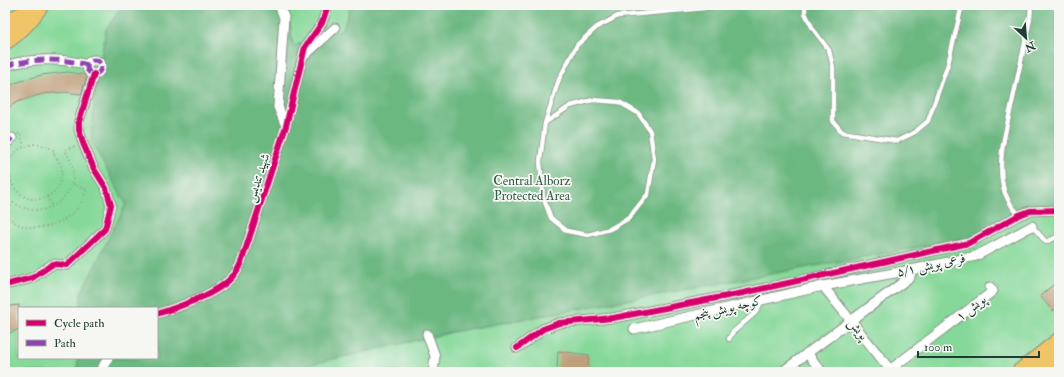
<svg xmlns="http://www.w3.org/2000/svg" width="1064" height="377" viewBox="0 0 1064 377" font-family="'IM FELL Double Pica',Amiri,serif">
  <rect width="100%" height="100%" fill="#f6f6f2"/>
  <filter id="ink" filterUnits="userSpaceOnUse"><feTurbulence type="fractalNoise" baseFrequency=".025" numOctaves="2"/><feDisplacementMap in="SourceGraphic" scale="8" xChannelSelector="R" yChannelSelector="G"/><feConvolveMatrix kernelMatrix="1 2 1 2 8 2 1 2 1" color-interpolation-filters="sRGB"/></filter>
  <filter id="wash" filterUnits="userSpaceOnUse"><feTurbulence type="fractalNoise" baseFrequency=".012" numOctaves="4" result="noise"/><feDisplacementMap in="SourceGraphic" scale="16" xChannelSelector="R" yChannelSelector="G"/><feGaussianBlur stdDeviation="0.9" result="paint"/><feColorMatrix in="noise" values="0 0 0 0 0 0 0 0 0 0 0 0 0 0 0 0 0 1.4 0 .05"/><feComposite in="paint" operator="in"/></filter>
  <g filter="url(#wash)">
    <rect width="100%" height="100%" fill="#f2e8d3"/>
    <path fill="#85d899" stroke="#528a66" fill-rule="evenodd" d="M5,5H1059V372H5ZM19,308H157V358H19Z"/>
    <polygon fill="#6cb881" stroke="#467a5a" points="123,5 288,5 293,46 343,29 351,5 1059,5 1059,205 1028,208 969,238 457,331 277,372 77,372 78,358 157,358 157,308 80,308 81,293 126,204 91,142 95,91 106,29"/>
    <g id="blocks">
      <g fill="#bf9f7c">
        <polygon points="68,72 87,75 81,94 65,92 42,94 17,102 5,110 5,88 18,82 41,75"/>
        <polygon points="1059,280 1059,306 1053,311 1040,296"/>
        <polygon points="19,305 19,329 5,335 5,309 11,306"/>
        <polygon points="558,351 589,355 588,372 557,371"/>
      </g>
    </g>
  </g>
  <g filter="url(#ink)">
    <use href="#blocks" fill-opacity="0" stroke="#889284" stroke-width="1"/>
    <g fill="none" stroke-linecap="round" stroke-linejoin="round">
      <g stroke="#889284" stroke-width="6">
        <g id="lane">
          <polyline points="805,5 805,13 813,29 829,50 833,67 833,121 842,132 897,141 915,132 928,121 948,64 962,5"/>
          <polyline points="545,123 570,106 593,100 619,102 638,113 650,131 654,159 648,194 629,218 610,229 588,235 567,231 551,218 543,197 540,161 545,123 559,79 577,45 597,27 618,16 705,8 712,5"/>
          <path d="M1019,215C1011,206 1005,197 1003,186C997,158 1006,130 1012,103C1018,75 1024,47 1030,19L1031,5"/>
          <polyline points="1032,226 1046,242 1059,236"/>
          <polyline points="729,339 732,333 756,312 762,300"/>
        </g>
      </g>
      <g stroke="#889284" stroke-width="11">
        <g id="street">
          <polyline points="279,5 284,17 278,107 286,126"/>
          <polyline points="303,57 335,28"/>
          <circle cx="94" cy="67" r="7"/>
          <path d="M5,66C32,58 60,58 88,65"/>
          <polyline points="5,145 12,138"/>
          <polyline points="5,285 32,278 53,264 67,265 105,229 111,205 106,188 94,169 83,143 79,130 79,121 94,74"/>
          <polyline points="823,286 892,372"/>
          <path d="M157,314C179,307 218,294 233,276C237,272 240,265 242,260L286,126L305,47L322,23L328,5"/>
          <polyline points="634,329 823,286 911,270 976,256 1032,226"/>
          <polyline points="427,334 435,356 433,372"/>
          <polyline points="517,348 543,329 559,323 613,318 743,293 969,243 1019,215 1030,211 1059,210"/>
          <polyline points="807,353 822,372"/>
          <polyline points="100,372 108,358"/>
          <polyline points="782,372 910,277 911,270"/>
          <polyline points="887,372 993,291 990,287"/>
        </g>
      </g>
      <g stroke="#889284" stroke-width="17">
        <g id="primary">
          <polyline points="1019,372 1059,340"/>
          <polyline points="1037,372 1059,355"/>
        </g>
      </g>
      <g stroke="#889284" stroke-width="19">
        <g id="highway">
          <polyline points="5,23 34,10"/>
          <path d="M5,41C20,32 30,19 40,5"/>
        </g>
      </g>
      <g stroke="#889284" stroke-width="1.5" stroke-dasharray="1 3" stroke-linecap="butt">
        <polyline points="18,134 20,133 24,146"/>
        <path d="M34,144C43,145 48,146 55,151L53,154C58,159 62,166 62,173C60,207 14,208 10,175L6,174C7,157 17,147 34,144Z"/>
        <polyline points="47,197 52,206"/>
        <path d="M5,212L13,203C20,206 26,210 34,210C55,212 75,192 73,171C72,163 69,157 65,150L75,146"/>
        <path d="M5,215C9,218 14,222 18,224C40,233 65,224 79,206C83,202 84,195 87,190L72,183"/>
      </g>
      <use href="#lane" stroke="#fff" stroke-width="4.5"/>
      <use href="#street" stroke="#fff" stroke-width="9"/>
      <use href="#primary" stroke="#f0c469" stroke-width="15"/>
      <use href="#highway" stroke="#f0c469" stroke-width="17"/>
      <g stroke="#8e44ad" stroke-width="5" stroke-dasharray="10 5" stroke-linecap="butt">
        <circle cx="94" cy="67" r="7"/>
        <path d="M5,66C32,58 60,58 88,65"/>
        <polyline points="5,145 12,138"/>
      </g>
      <g stroke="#f6f6f2" stroke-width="8">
        <g id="cycleway">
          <polyline points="5,285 32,278 53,264 67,265 105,229 111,205 106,188 94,169 83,143 79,130 79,121 94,74"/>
          <path d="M157,314C179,307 218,294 233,276C237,272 240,265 242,260L286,126L305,47L322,23L328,5"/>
          <polyline points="517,348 543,329 559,323 613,318 743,293 969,243 1019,215 1030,211 1059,210"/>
        </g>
      </g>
      <use href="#cycleway" stroke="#d6006c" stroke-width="6"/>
    </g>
  </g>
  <g text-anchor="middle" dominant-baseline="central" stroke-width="3.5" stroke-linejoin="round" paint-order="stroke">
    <g font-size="13" fill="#1f3d34" stroke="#f6f6f2">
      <text transform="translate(258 178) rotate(-72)">شهید تندیس</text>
      <text transform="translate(931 265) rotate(-12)">فرعی پویش ۵/۱</text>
      <text transform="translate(728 308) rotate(-13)">کوچه پویش پنجم</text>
      <text transform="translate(971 308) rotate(-37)">پویش ۱</text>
      <text transform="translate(858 329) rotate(51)">پویش</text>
    </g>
    <g font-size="13" fill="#335c48" stroke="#f6f6f2">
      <text x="532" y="181">Central Alborz<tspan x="532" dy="15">Protected Area</tspan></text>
    </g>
  </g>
  <rect width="1064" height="377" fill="none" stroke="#f6f6f2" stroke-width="20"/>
  <rect x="18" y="307" width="140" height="52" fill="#f6f6f2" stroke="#a0aca6"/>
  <rect x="26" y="320" width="20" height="6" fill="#d6006c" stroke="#a0aca6"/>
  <text x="54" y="327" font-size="12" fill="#1f3d34">Cycle path</text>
  <rect x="26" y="340" width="20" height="6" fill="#8e44ad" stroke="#a0aca6"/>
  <text x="54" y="347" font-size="12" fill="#1f3d34">Path</text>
  <g transform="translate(1026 38) rotate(154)" stroke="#f6f6f2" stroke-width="3" paint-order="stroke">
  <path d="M0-3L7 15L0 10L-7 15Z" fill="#1f3d34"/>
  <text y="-6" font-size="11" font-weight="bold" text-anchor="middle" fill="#1f3d34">N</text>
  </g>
  <path d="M918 351v6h121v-6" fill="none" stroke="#1f3d34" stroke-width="2"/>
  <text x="924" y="351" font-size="12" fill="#1f3d34" stroke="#f6f6f2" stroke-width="3" paint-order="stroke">100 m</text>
</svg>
